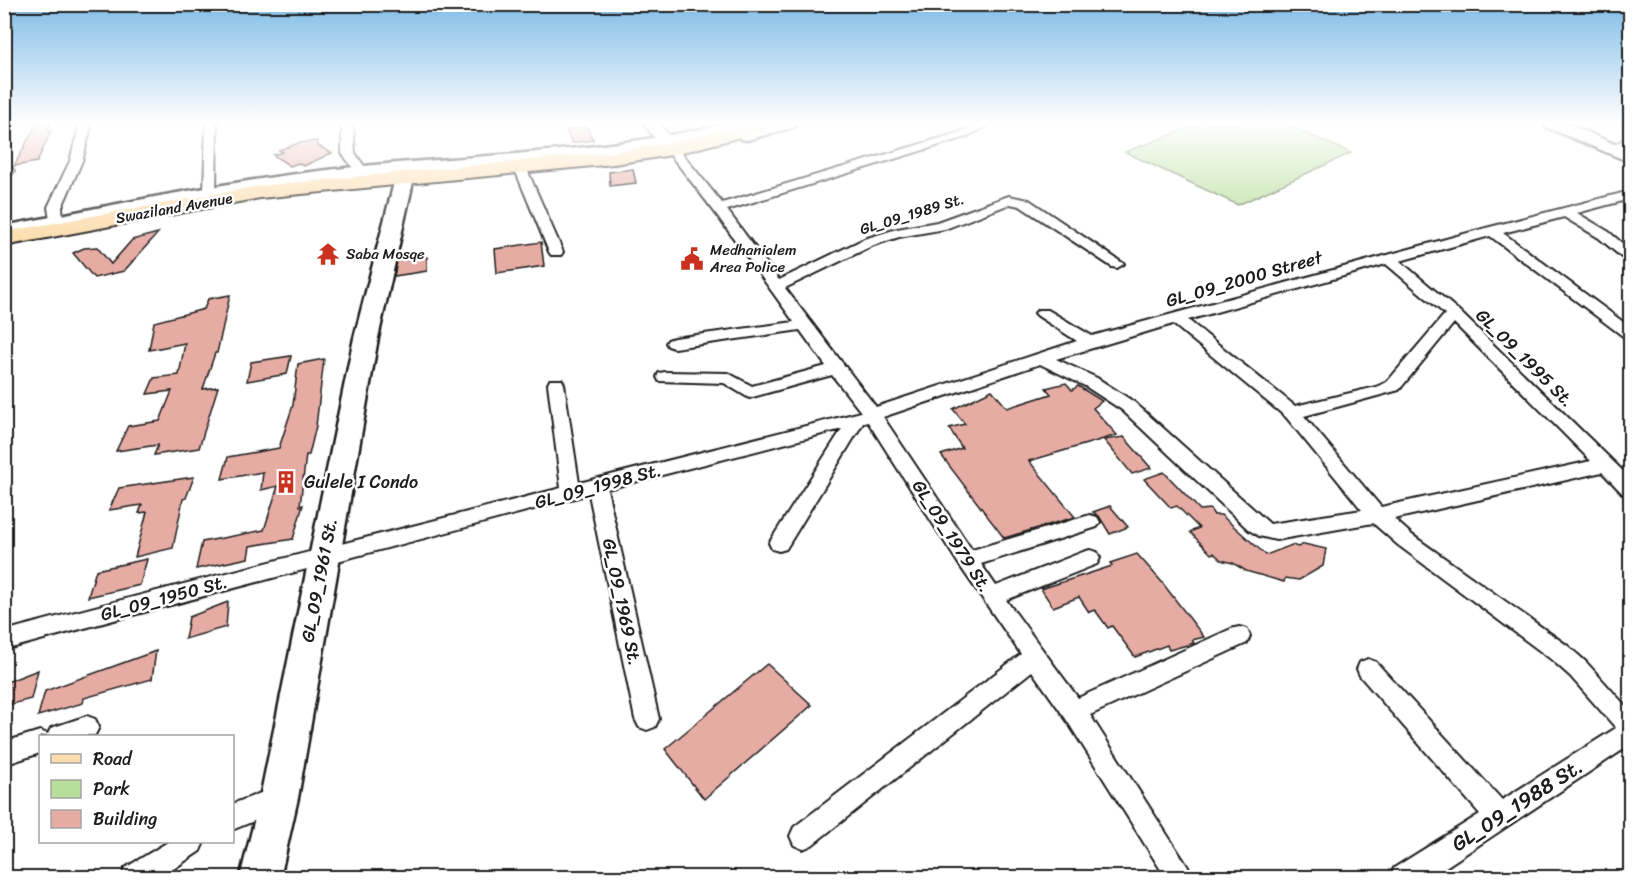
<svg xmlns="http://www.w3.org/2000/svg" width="1635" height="882" viewBox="0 0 1635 882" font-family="Sriracha,sans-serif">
  <rect width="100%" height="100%" fill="#fff"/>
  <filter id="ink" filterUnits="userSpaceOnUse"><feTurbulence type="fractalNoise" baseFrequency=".0167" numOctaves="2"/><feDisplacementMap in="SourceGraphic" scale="12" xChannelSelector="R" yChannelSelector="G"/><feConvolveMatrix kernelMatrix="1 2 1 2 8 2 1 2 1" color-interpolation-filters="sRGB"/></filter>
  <g filter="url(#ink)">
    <polygon fill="#b7de9a" stroke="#6a7d5b" stroke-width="1.5" points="1202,123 1282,123 1351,153 1238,205 1125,152"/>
    <g fill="#e6aca4" stroke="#1c1c1c" stroke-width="1.5">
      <polygon points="37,123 51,123 47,131 51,131 37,162 14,166"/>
      <polygon points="587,127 593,140 572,143 566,130"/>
      <polygon points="317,141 318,146 332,153 304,166 298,163 290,166 273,155 283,152 279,150 299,143"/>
      <polygon points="633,169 636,183 610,186 609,172"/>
      <polygon points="158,233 124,271 94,278 73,253 84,248 97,247 111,264 132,240"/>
      <polygon points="541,242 544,266 497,273 495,249"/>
      <polygon points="427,257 427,271 394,276 397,261"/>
      <polygon points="230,295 217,353 215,353 203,389 218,387 199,448 154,455 158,445 116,451 128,426 160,421 172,391 147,394 154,378 179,375 185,343 149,350 154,322 204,309 208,299"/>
      <polygon points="291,356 287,374 247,381 251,362"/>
      <polygon points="324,359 316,426 309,455 306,455 300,506 303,505 293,539 250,546 248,558 196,569 202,542 264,530 278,486 261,490 263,472 222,479 228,457 279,448 293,405 298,364"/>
      <polygon points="1066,383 1072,390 1078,386 1102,401 1093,408 1117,435 1029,461 1075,517 1004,538 941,455 962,448 949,428 965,424 953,409 992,390 1007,408 1051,394 1046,388"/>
      <polygon points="1124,437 1151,468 1132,474 1104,440"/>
      <polygon points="1164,472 1200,510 1210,509 1214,515 1221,515 1266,555 1292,545 1298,547 1304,544 1326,549 1323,566 1299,580 1285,578 1284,582 1246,571 1233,563 1221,560 1214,553 1211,554 1190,532 1199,528 1177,506 1171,508 1144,479"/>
      <polygon points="194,477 186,498 183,499 173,548 135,557 147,512 139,513 142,505 109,510 119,488"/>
      <polygon points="1110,506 1128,527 1110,534 1099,516 1093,512"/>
      <polygon points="1137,554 1161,581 1204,637 1192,640 1194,643 1169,650 1167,645 1135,657 1112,626 1108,628 1095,610 1089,612 1079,597 1053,607 1041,589 1112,566 1110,563"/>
      <polygon points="147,559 140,585 88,597 96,570"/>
      <polygon points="228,602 226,627 185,639 189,617"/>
      <polygon points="156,651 152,679 84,698 83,703 38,716 45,691"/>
      <polygon points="767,664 812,705 704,799 665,749"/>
      <polygon points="38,670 31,699 4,706 4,683"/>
    </g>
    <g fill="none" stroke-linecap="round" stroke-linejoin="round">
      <g stroke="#1c1c1c" stroke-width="4">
        <g id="minor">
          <polygon points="80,123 92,123 82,161 62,207 63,222 61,225 51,225 48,207 70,161"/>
          <polygon points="206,123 217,123 216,193 210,197 204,193"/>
          <polygon points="342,123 353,123 355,153 368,172 366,175 358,175 342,153"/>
          <path d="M979,123H993L966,137L727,210L779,280L864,239L897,229L937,222L1009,196L1029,200L1124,264L1117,268L1112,267L1020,206L1010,204L945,229L899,237L874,245L785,288L876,407L1077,341L1038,316L1035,313L1038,310H1048L1092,336L1486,228L1630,191V199L1577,213L1609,232L1630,250V261L1625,260L1599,238L1564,217L1503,233L1630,327V339L1624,337L1490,236L1400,261L1459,311L1630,478V496L1623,494L1602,472L1394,519L1412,535L1568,646L1586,662L1630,711V745L1429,878H1391L1394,868L1480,814L1360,676L1357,669L1360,662L1368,659L1376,662L1502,800L1616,728L1570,676L1552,660L1398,545L1373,523L1276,540L1259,536L1249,530L1122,410L1085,386L1040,364L883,417L972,550L1090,515L1097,517L1100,522L1097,527L981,564L996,586L1083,552L1090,550L1097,552L1100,558L1097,564L1006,600L1078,698L1231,629L1239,627L1247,629L1250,636L1247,643L1090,715L1195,878H1166L1066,719L1032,671L812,845L803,849L794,845L790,836L794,827L1021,654L960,566L868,422L863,423L786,549L779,551L772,549L769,543L842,429L607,489L659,719L655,727L647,730L639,727L635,719L589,494C396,547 199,596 4,650V631C189,581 376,536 561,488L548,384L550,380H562L564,384L579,483L861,412L832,375L749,398L724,383L659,381L657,377L659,373L665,372L728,373L752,386L826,366L800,330L674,348L668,346L666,343L668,340L674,338L794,322L714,211L666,149L672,145L676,146L722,203L958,133ZM1386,264L1445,314L1387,382L1376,387L1295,406L1188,320ZM1454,323L1591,461L1381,507L1304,416L1399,390ZM1173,324L1286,417L1362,510L1270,524L1134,402L1097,378L1056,359Z"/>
          <polygon points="1626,138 1630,138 1630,145 1613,153 1607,149"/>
          <polygon points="4,167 12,168 14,171 12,174 4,175"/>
          <polygon points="522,168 528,172 563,252 561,255 551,255 549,252 516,172"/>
          <polygon points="87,716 95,719 99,727 95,735 40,736 40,753 4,765 4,742 40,731 48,734 51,728"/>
          <polygon points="279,786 288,789 292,798 288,807 232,830 232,804"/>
          <polygon points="168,842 204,842 200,851 160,878 122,878 125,868"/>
        </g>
      </g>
      <g stroke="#1c1c1c" stroke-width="4">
        <polygon id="tertiary" points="643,123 659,123 680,149 678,152 666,152"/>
      </g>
      <g stroke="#1c1c1c" stroke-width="5">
        <g id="secondary">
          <path d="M728,123H756L753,127C642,155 530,165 415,173L378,338L298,798L280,878H240L260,798L354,338L396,175C264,186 134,213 4,238V226C123,203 242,178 363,166C485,155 608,152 728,123Z"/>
          <polygon points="771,123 797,123 794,127 747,140 741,139 738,135 741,131"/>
          <polygon points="1544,123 1566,123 1630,151 1630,162 1546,127"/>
        </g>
      </g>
      <g stroke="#1c1c1c" stroke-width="4">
        <polygon id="primary" points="751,123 782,123 779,127 672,155 614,164 260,198 4,246 4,232 260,186 614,152 671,143"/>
      </g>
      <use href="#minor" fill="#fff" fill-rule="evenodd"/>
      <use href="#tertiary" fill="#fff" fill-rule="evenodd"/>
      <use href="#secondary" fill="#fff" fill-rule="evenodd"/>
      <use href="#primary" fill="#fcdcac" fill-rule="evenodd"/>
    </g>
  </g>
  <linearGradient id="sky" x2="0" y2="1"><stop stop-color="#80bce7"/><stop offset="0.5" stop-color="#fff"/><stop offset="1" stop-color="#fff" stop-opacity="0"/></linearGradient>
  <rect width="1635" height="246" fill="url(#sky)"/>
  <defs>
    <g id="temple-bare" transform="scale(1.8)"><path d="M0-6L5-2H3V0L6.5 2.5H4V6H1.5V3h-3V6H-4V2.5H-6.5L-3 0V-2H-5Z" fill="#c8321e" stroke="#fff" stroke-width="2.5" paint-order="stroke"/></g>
    <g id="civic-bare" transform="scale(1.8)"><path d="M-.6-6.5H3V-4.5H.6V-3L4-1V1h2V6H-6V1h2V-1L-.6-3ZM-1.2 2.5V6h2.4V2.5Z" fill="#c8321e" stroke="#fff" stroke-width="2.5" paint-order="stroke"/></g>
    <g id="building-bare" transform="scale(1.8)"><path d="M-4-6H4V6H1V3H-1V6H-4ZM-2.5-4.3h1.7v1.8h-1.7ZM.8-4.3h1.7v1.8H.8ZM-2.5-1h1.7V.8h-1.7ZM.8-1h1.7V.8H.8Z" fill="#c8321e" stroke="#fff" stroke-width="2.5" paint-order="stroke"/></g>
  </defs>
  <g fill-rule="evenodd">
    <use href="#temple-bare" x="328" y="254"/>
    <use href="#civic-bare" x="692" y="259"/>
    <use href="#building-bare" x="286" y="482"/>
  </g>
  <g text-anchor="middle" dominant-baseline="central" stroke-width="5" stroke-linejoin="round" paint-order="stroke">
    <g font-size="15" fill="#1c1c1c" stroke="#fff">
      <text transform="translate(174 208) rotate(-10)">Swaziland Avenue</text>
      <text transform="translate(912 214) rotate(-17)">GL_09_1989 St.</text>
    </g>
    <g font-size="15" fill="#1c1c1c" stroke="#fff" text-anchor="start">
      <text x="710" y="250">Medhanialem<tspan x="710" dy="17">Area Police</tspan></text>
      <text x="346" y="254">Saba Mosqe</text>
    </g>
    <g font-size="18" fill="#1c1c1c" stroke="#fff">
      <text transform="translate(1244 279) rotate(-16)">GL_09_2000 Street</text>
      <text transform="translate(1525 358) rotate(45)">GL_09_1995 St.</text>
      <text transform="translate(598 486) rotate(-15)">GL_09_1998 St.</text>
      <text transform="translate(952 536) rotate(57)">GL_09_1979 St.</text>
      <text transform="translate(319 580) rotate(-79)">GL_09_1961 St.</text>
      <text transform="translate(164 598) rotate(-15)">GL_09_1950 St.</text>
      <text transform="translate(622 602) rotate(78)">GL_09_1969 St.</text>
    </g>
    <g font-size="18" fill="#1c1c1c" stroke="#fff" text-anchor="start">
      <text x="304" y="482">Gulele I Condo</text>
    </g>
    <g font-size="21" fill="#1c1c1c" stroke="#fff">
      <text transform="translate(1517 805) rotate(-33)">GL_09_1988 St.</text>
    </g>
  </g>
  <rect width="1635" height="882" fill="none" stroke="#fff" stroke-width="24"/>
  <rect x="12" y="12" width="1611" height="858" fill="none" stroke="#1c1c1c" stroke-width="2" filter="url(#ink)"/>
  <rect x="39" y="735" width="195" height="108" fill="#ffffff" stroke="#a4a4a4" stroke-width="1.5"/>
  <rect x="51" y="754" width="30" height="9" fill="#fcdcac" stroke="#a4a4a4" stroke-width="1.5"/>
  <text x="93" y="765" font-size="18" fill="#1c1c1c">Road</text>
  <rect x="51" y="780" width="30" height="18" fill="#b7de9a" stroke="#a4a4a4" stroke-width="1.5"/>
  <text x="93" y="795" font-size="18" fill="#1c1c1c">Park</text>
  <rect x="51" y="810" width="30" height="18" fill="#e6aca4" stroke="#a4a4a4" stroke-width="1.5"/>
  <text x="93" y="825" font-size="18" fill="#1c1c1c">Building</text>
</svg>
